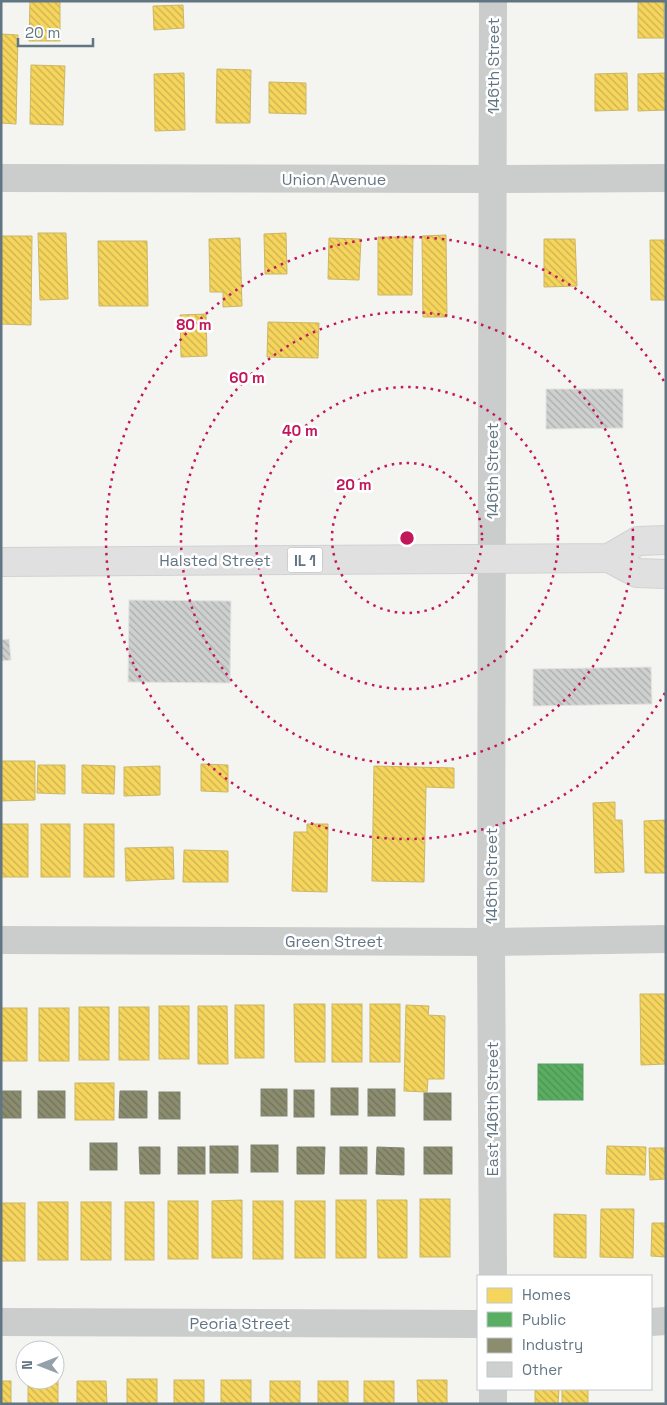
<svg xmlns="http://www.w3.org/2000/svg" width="667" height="1405" viewBox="0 0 667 1405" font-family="'Space Grotesk',sans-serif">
  <defs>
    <pattern id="homes-back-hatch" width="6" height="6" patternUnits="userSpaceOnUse" patternTransform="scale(1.25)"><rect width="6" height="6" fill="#f6d55c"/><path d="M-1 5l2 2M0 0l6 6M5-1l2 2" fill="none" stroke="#cbb151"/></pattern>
    <pattern id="public-back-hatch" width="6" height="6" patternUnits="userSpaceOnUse" patternTransform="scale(1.25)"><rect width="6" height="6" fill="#5aae61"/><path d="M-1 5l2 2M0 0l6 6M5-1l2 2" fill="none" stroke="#4e9255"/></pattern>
    <pattern id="industry-back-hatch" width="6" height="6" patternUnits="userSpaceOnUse" patternTransform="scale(1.25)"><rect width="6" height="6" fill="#8c8c6e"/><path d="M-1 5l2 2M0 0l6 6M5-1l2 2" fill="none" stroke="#70725c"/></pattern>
    <pattern id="building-back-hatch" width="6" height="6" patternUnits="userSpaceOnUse" patternTransform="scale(1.25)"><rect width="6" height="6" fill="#cecfcf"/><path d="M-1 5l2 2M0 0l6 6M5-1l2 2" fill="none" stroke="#abadad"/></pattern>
  </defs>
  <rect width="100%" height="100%" fill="#f4f4f1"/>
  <g fill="url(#homes-back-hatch)" stroke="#cab868">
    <polygon points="30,1 60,1 60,41 29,41"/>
    <rect x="638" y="1" width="26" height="37"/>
    <polygon points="183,5 184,28 154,30 153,6"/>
    <polygon points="1,34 18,35 16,124 1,123"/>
    <polygon points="31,65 65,66 63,125 30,124"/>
    <polygon points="217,69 251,70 250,123 216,123"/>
    <polygon points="184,73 185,130 155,131 154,74"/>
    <polygon points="627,73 628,110 595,111 595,74"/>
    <polygon points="666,73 666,110 638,111 638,74"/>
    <polygon points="269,82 306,83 306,114 269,113"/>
    <polygon points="38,233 66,233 68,299 40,300"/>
    <polygon points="286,233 287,274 265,274 264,234"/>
    <polygon points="446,235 447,317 423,317 422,236"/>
    <polygon points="1,236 32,236 31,325 1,324"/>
    <polygon points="378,237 413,237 412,295 378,295"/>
    <polygon points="240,238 242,306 223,307 223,292 210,292 209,239"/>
    <polygon points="329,238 361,239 359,280 328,279"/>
    <polygon points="544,239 575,239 577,286 544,287"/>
    <polygon points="650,240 666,240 666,300 651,300"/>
    <polygon points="98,241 147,241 148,306 99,306"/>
    <polygon points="206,314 207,356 181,357 180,315"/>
    <polygon points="268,322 319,323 318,358 267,357"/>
    <polygon points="1,761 35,761 35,800 1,801"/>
    <polygon points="201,764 228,765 228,792 201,791"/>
    <polygon points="38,765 65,765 65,794 37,793"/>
    <polygon points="82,765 115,766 114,794 82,793"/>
    <polygon points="160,766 160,795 124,796 124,767"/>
    <polygon points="374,766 454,768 454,788 426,787 424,882 372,881"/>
    <polygon points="615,802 615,820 622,820 624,872 595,873 593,803"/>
    <polygon points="666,820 666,873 645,873 644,821"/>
    <rect x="1" y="824" width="27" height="53"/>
    <rect x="41" y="824" width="29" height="53"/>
    <rect x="84" y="824" width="30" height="53"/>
    <polygon points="307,824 328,824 327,892 292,891 294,832 307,832"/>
    <polygon points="173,847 174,879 126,881 125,848"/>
    <polygon points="184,850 228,851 228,882 183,882"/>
    <polygon points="640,994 666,994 666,1064 641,1065"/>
    <polygon points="294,1004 325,1004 325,1062 295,1062"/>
    <rect x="332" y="1004" width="30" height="58"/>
    <rect x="370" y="1004" width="30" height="58"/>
    <rect x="235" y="1005" width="29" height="53"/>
    <polygon points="406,1005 429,1006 428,1015 445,1016 444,1079 428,1079 427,1092 404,1091"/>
    <rect x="159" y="1006" width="30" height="53"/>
    <polygon points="198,1006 227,1006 228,1064 198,1064"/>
    <rect x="79" y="1007" width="30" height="53"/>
    <rect x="119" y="1007" width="30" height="53"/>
    <rect x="1" y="1008" width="26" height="53"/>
    <rect x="39" y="1008" width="30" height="53"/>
    <rect x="75" y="1083" width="39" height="37"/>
    <polygon points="607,1146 646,1147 645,1175 606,1174"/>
    <polygon points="649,1148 666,1148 666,1179 650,1180"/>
    <rect x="420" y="1199" width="30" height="58"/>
    <polygon points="242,1200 242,1258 212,1258 212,1201"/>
    <rect x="336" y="1200" width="30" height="58"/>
    <polygon points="377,1200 407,1200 407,1258 378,1258"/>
    <rect x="168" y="1201" width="30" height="58"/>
    <rect x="253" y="1201" width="30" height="58"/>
    <rect x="295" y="1201" width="30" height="57"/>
    <rect x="38" y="1202" width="30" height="58"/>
    <rect x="81" y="1202" width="30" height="58"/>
    <rect x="125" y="1202" width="29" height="58"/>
    <rect x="1" y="1203" width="24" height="58"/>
    <polygon points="601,1209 634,1209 633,1258 600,1257"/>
    <polygon points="554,1214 586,1215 586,1258 554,1257"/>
    <polygon points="652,1223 666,1223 666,1257 651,1256"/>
    <rect x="127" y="1379" width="30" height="25"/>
    <rect x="28" y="1380" width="30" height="24"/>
    <rect x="174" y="1380" width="30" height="24"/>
    <rect x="221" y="1380" width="30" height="24"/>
    <polygon points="417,1380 447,1380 447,1404 418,1404"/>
    <rect x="1" y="1381" width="10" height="23"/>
    <polygon points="77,1381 106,1381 107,1404 77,1404"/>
    <rect x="270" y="1381" width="30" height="23"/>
    <rect x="318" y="1381" width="30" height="23"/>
    <rect x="364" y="1381" width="30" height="23"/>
    <polygon points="535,1389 559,1389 558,1404 535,1404"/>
    <rect x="562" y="1389" width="26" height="15"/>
  </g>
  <rect fill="url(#public-back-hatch)" stroke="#5c9d6b" x="538" y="1064" width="45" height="36"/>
  <g fill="url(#industry-back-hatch)" stroke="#7f8574">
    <rect x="331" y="1088" width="27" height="27"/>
    <rect x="261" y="1089" width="26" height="27"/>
    <rect x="368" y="1089" width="27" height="27"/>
    <rect x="294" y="1090" width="20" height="27"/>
    <rect x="1" y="1091" width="20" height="27"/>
    <rect x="38" y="1091" width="27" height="27"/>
    <polygon points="120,1091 147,1091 147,1118 119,1118"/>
    <rect x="159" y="1092" width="21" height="27"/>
    <rect x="424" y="1093" width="27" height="27"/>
    <rect x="90" y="1143" width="27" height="27"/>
    <rect x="251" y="1145" width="27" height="27"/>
    <rect x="210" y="1146" width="28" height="27"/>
    <polygon points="139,1147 160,1147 160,1174 140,1174"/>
    <rect x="178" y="1147" width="27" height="27"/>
    <polygon points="297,1147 325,1147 324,1174 297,1174"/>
    <rect x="340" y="1147" width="27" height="27"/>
    <polygon points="377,1147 404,1148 404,1175 376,1174"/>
    <rect x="424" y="1147" width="28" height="27"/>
  </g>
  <g fill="url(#building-back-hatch)" stroke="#e3e3e1">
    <polygon points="546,389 623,389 623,428 546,429"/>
    <polygon points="129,600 231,601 230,683 128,682"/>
    <polygon points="9,639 11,660 1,661 1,640"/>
    <polygon points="651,667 652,704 533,706 533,669"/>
  </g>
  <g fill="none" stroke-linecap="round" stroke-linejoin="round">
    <g stroke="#d1d2d1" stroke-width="30">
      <g id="major">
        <polyline points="609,558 637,573 666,574"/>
        <polyline points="1,562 609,558 638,541 666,540"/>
      </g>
    </g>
    <g stroke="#cbcdcd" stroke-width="28">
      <polyline points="1,178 493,179 666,178"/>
      <polyline points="1,940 491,942 666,939"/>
      <polyline points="493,1276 491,942 493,1"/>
      <polyline points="1,1322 478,1324"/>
      <polyline points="651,1322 666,1321"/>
      <polyline points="493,1389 493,1404"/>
    </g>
    <use href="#major" stroke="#e0e0e0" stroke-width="28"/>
  </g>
  <g fill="none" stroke="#c2185b" stroke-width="2.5" stroke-dasharray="2.5 5">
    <circle cx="407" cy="538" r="75"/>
    <circle cx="407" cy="538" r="151"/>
    <circle cx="407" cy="538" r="226"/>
    <path d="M665 693A301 301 0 1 1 665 383"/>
  </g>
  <g text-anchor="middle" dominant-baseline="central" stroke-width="5" stroke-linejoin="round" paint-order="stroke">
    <rect fill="#fff" stroke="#919ea8" stroke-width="1" x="287.5" y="547.5" width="35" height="25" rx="4"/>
    <g font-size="15" font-weight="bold" fill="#627583">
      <text x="305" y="560">IL 1</text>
    </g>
    <g font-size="16" fill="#627583" stroke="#fff">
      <text transform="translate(493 66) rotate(-90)">146th Street</text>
      <text x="334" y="179">Union Avenue</text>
      <text transform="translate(492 471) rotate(-90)">146th Street</text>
      <text x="215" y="560">Halsted Street</text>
      <text transform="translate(491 876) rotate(-90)">146th Street</text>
      <text x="334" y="941">Green Street</text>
      <text transform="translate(492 1109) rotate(-90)">East 146th Street</text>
      <text x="240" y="1323">Peoria Street</text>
    </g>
  </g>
  <circle cx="407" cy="538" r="8" fill="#c2185b" stroke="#fff" stroke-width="2.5"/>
  <g font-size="15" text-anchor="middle" font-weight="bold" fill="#c2185b" stroke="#fff" stroke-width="5" stroke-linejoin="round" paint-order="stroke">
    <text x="194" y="330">80 m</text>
    <text x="247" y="383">60 m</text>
    <text x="300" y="436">40 m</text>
    <text x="354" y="490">20 m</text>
  </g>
  <rect width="667" height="1405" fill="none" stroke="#627583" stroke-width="5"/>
  <rect x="477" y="1275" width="175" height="115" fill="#ffffff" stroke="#c0c8cd"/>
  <rect x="487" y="1288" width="25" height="15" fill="#f6d55c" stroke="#c0c8cd"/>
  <text x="522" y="1300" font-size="15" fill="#627583">Homes</text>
  <rect x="487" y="1312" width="25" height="15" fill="#5aae61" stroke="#c0c8cd"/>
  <text x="522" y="1325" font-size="15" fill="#627583">Public</text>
  <rect x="487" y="1338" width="25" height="15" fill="#8c8c6e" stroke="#c0c8cd"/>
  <text x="522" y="1350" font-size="15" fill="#627583">Industry</text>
  <rect x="487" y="1362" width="25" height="15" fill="#cecfcf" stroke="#c0c8cd"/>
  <text x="522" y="1375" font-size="15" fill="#627583">Other</text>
  <g transform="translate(40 1365) rotate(270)"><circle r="24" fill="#ffffff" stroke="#c0c8cd"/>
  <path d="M0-4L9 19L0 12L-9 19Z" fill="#95a1aa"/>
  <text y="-8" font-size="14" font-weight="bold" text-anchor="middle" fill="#627583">N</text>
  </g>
  <path d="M18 38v8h75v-8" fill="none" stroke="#627583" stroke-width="2.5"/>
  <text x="25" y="38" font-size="15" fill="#627583" stroke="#ffffff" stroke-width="4" paint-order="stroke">20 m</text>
</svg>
